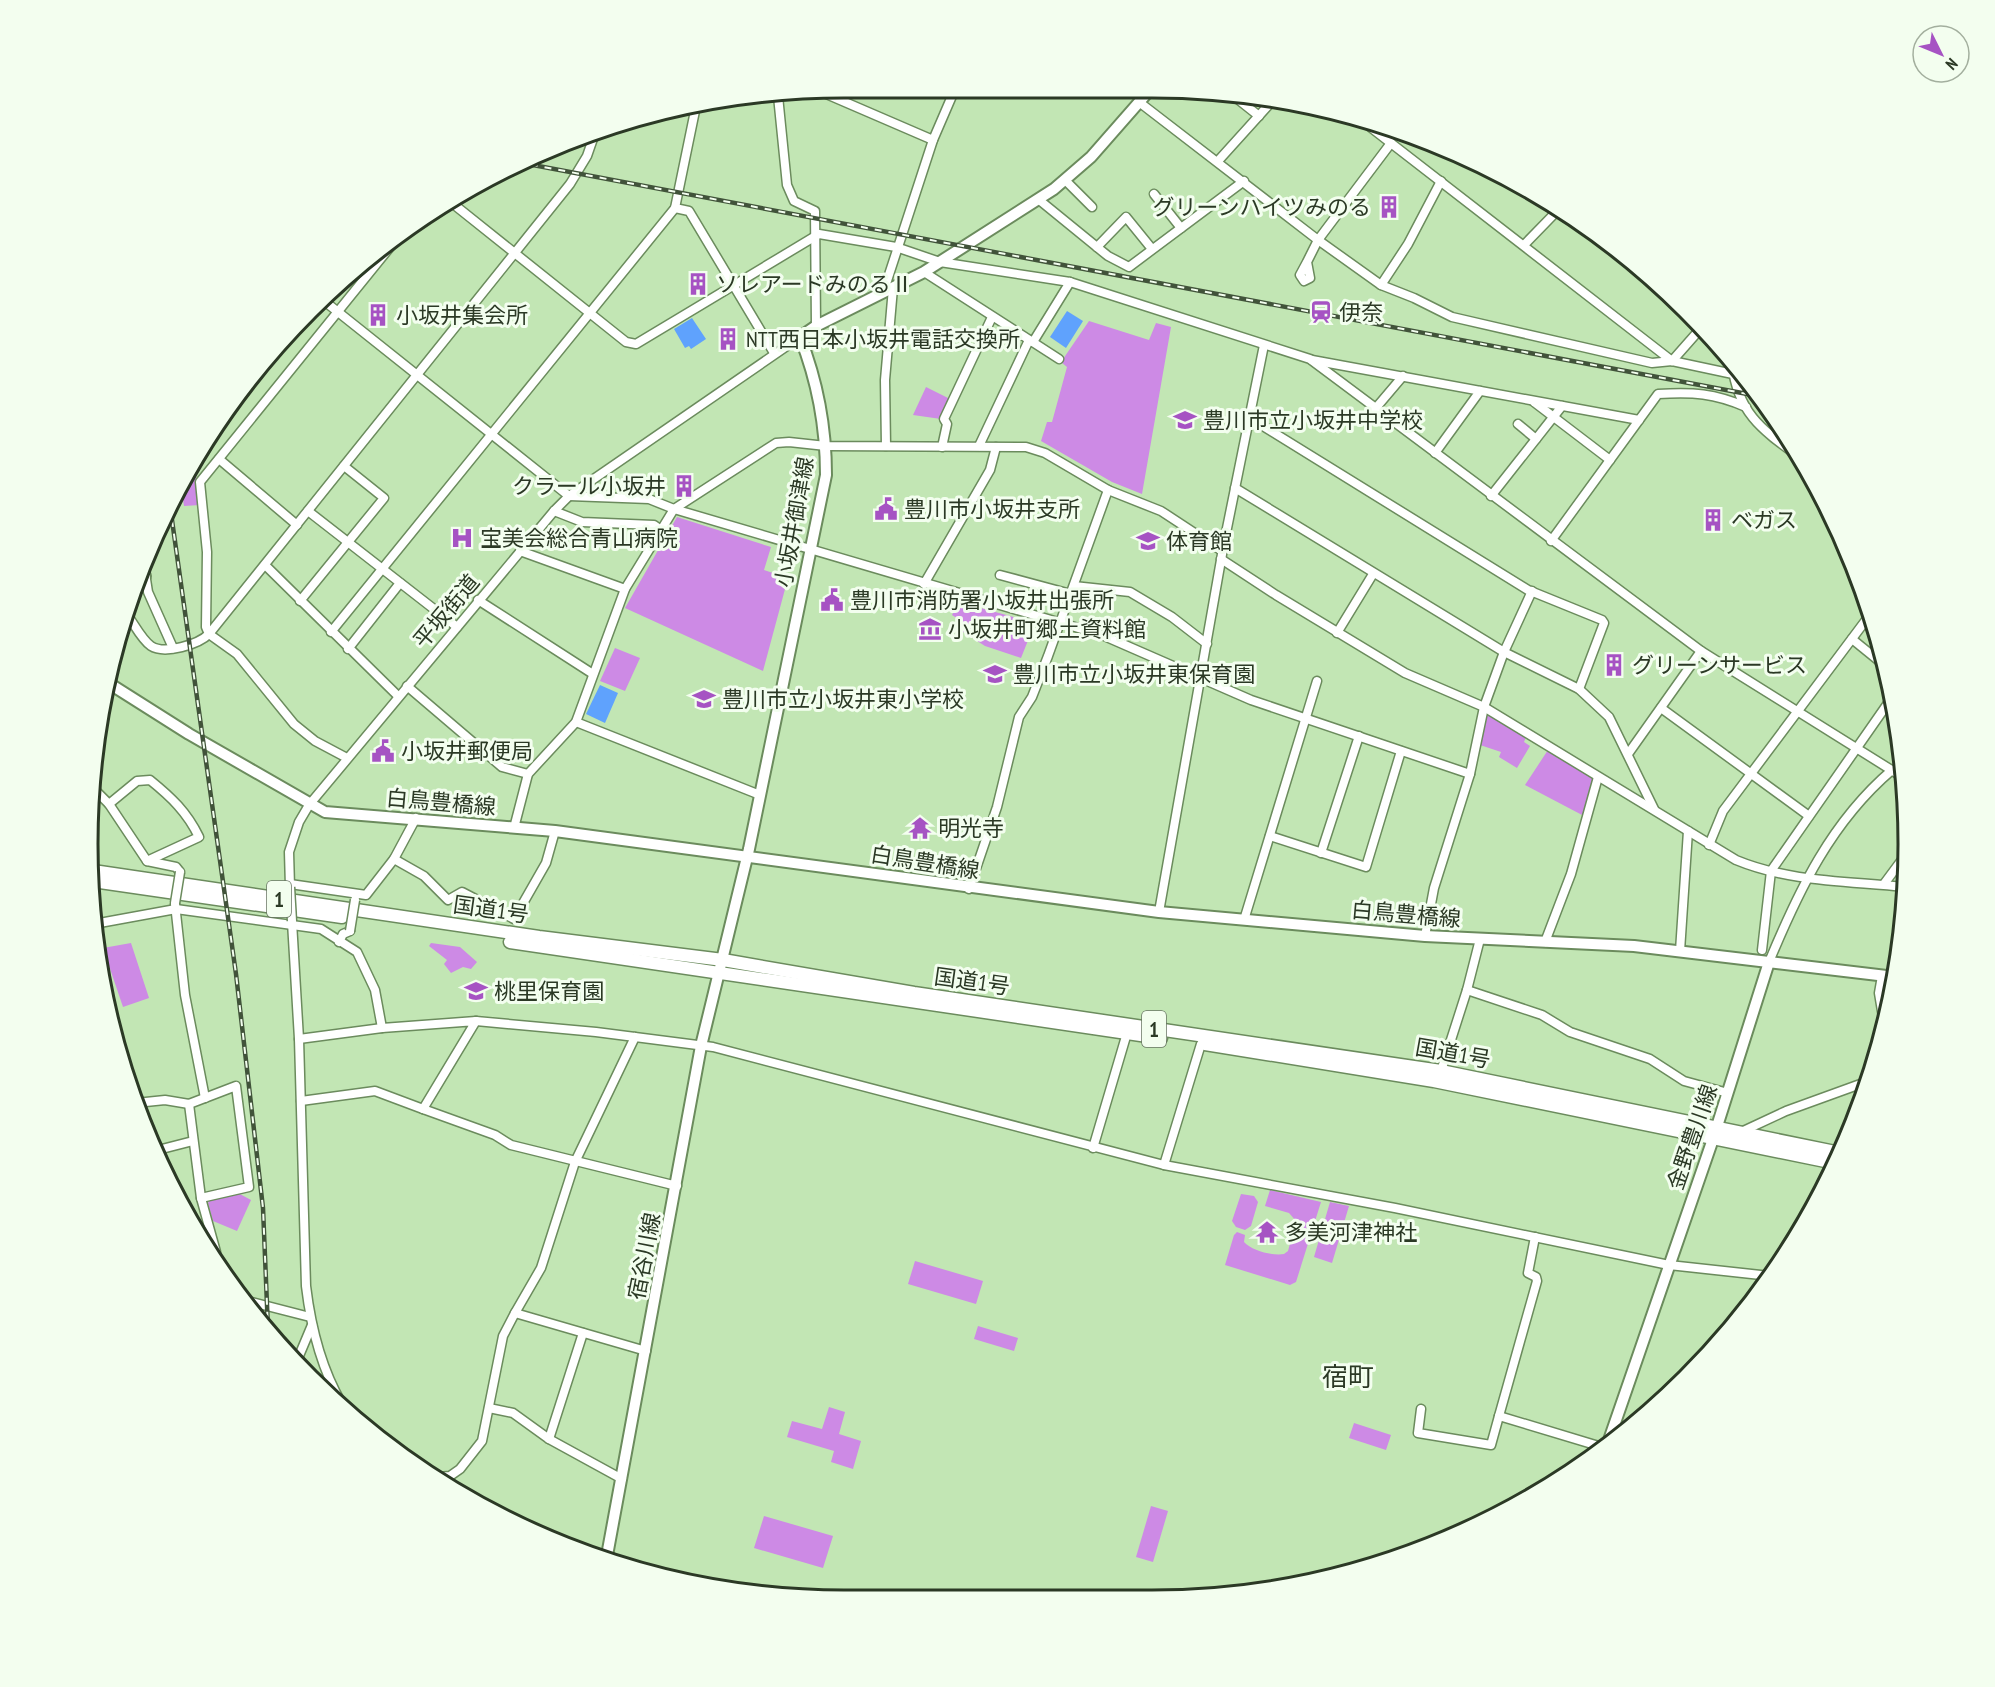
<svg xmlns="http://www.w3.org/2000/svg" width="1995" height="1687" viewBox="0 0 1995 1687" font-family="'PT Sans Narrow','Noto Sans JP',sans-serif">
  <rect width="100%" height="100%" fill="#c2e6b4"/>
  <g fill="#cd8ae5">
    <polygon points="1089,321 1149,340 1156,323 1171,327 1142,494 1112,482 1041,441 1047,422 1052,422 1067,367 1061,362"/>
    <polygon points="926,387 950,399 941,419 913,415"/>
    <polygon points="194,462 200,505 184,506 181,486"/>
    <polygon points="677,517 771,547 764,570 788,578 763,671 625,608"/>
    <polygon points="959,602 1035,623 1021,658 985,646 960,630 963,622 952,615"/>
    <polygon points="615,648 640,658 625,691 600,681"/>
    <polygon points="1488,713 1526,737 1524,742 1530,746 1517,768 1499,757 1501,752 1477,744 1485,714"/>
    <polygon points="1548,750 1593,778 1594,781 1584,816 1525,785"/>
    <polygon points="131,943 149,998 123,1007 103,948"/>
    <polygon points="431,943 460,947 477,962 471,969 463,967 451,973 444,964 447,960 429,946"/>
    <path d="M1270,1190L1321,1202L1296,1282L1290,1285L1225,1265L1234,1235L1237,1232L1245,1235L1244,1242C1252,1251 1273,1256 1284,1254L1288,1251L1296,1221L1289,1213L1265,1206Z"/>
    <polygon points="238,1193 251,1200 237,1231 213,1221 208,1203 210,1199"/>
    <polygon points="1241,1194 1254,1196 1258,1202 1251,1226 1245,1230 1236,1227 1232,1221"/>
    <polygon points="1330,1202 1349,1206 1332,1263 1314,1257"/>
    <polygon points="915,1261 983,1281 976,1304 908,1284"/>
    <polygon points="978,1326 1018,1338 1014,1351 974,1339"/>
    <polygon points="829,1407 845,1412 839,1434 861,1441 853,1469 831,1462 834,1451 787,1437 792,1421 822,1429"/>
    <polygon points="1354,1423 1391,1435 1386,1450 1349,1438"/>
    <polygon points="1151,1506 1168,1511 1153,1562 1136,1557"/>
    <polygon points="764,1516 833,1536 823,1568 754,1548"/>
  </g>
  <g fill="#5fa2fd">
    <polygon points="1067,311 1083,321 1066,348 1050,337"/>
    <polygon points="692,318 706,339 691,349 689,346 685,348 674,329"/>
    <polygon points="600,685 618,693 605,723 586,714"/>
  </g>
  <g fill="none" stroke-linecap="round" stroke-linejoin="round">
    <g stroke="#6b8b5d" stroke-width="11">
      <g id="minor">
        <polyline points="944,89 953,92"/>
        <polyline points="817,90 933,140"/>
        <polyline points="1230,93 1259,116"/>
        <polyline points="778,96 787,185 794,201 815,211 816,326"/>
        <polyline points="1139,102 1318,240 1381,285 1414,298 1452,317 1652,363 1672,361 1733,374"/>
        <polyline points="1356,116 1672,361"/>
        <polyline points="1218,161 1275,98"/>
        <polyline points="1065,180 1092,207"/>
        <polyline points="1154,194 1181,228"/>
        <polyline points="1038,199 1108,256 1129,267 1244,181"/>
        <polyline points="452,203 626,342 636,344 819,234 896,247 940,262 1070,282 1310,359 1701,651 1901,776"/>
        <polyline points="675,208 689,211 774,353"/>
        <polyline points="395,241 200,482 207,552 206,627 209,634 570,184 587,156 595,133"/>
        <polyline points="1524,245 1560,208"/>
        <polyline points="1097,247 1126,217 1152,249"/>
        <polyline points="1307,262 1300,275 1304,281 1310,278 1307,262 1318,240 1391,143"/>
        <polyline points="924,272 1059,359"/>
        <polyline points="1381,285 1408,244 1441,181"/>
        <polyline points="883,293 933,140 955,89"/>
        <polyline points="323,300 569,496 649,499 674,509 776,443 789,442 826,446 1026,447 1045,453 1108,490 1161,511 1222,551"/>
        <polyline points="1033,342 1070,282"/>
        <polyline points="1312,360 1639,420"/>
        <polyline points="1672,361 1702,327"/>
        <path d="M1732,364C1738,413 1761,429 1798,456"/>
        <polyline points="1534,402 1610,460"/>
        <polyline points="1375,409 1403,376"/>
        <polyline points="1250,418 1528,590 1602,620 1604,623 1579,689"/>
        <polyline points="1518,424 1536,439"/>
        <polyline points="886,446 885,380 893,288"/>
        <polyline points="979,446 1029,340"/>
        <polyline points="942,447 947,424 944,419 992,317"/>
        <polyline points="1435,453 1480,391"/>
        <polyline points="219,459 297,525"/>
        <polyline points="1235,488 1504,652 1579,689 1609,717 1654,809"/>
        <polyline points="1491,496 1562,406"/>
        <polyline points="308,511 457,627"/>
        <polyline points="554,511 582,522 654,525 661,530"/>
        <path d="M1551,541L1658,394C1693,392 1714,393 1746,407"/>
        <polyline points="520,551 625,589"/>
        <path d="M1221,559L1276,595L1405,673L1484,707L1736,860C1789,882 1847,881 1904,887"/>
        <polyline points="143,560 148,592 173,648"/>
        <polyline points="265,565 398,696"/>
        <polyline points="1000,575 1071,594"/>
        <polyline points="924,584 990,470 996,447"/>
        <polyline points="1074,586 1130,592 1172,617 1207,644"/>
        <polyline points="478,600 593,674"/>
        <polyline points="300,601 384,498 344,466"/>
        <path d="M128,616C134,624 142,640 151,646C165,655 199,644 209,634L237,654L294,724L315,741L347,758"/>
        <polyline points="331,632 675,208 696,106"/>
        <polyline points="1337,633 1373,574"/>
        <polyline points="1852,639 1884,665"/>
        <polyline points="348,649 400,583"/>
        <polyline points="407,686 502,767 528,774"/>
        <polyline points="1661,708 1809,816"/>
        <polyline points="576,722 760,795"/>
        <polyline points="1628,754 1701,651"/>
        <polyline points="93,788 109,804 147,861 176,867 180,872"/>
        <path d="M109,804L137,781L150,780C171,797 187,812 199,837L147,861"/>
        <polyline points="514,828 528,774 576,722 625,589 674,509 1102,635 1251,700 1470,774"/>
        <polyline points="1270,836 1366,867 1401,751"/>
        <polyline points="1709,845 1723,811 1869,616"/>
        <polyline points="1321,853 1359,736"/>
        <polyline points="394,859 424,876 448,900 462,892 514,919 546,863 555,831"/>
        <polyline points="290,884 366,895 394,859 416,818"/>
        <polyline points="1884,884 1907,853"/>
        <polyline points="290,887 289,852 299,822 309,805 554,511 569,496 800,337"/>
        <polyline points="969,889 997,807 1019,717 1032,697 1048,656 1108,490"/>
        <polyline points="175,904 185,995 205,1098"/>
        <polyline points="1159,912 1224,543 1264,345"/>
        <polyline points="1244,920 1317,681"/>
        <path d="M292,922L299,1039L306,1286C311,1328 321,1368 342,1404"/>
        <polyline points="94,924 176,909 321,929 357,952 375,990 382,1028 476,1021 423,1109 495,1135 511,1145 677,1186"/>
        <polyline points="1425,936 1434,888 1470,774 1484,707 1504,652 1532,591"/>
        <polyline points="339,942 343,934 350,931"/>
        <polyline points="1545,942 1571,874 1598,777"/>
        <polyline points="1762,950 1771,871 1893,696"/>
        <polyline points="1680,951 1688,831"/>
        <path d="M1769,962C1799,890 1831,822 1892,770"/>
        <polyline points="1882,976 1879,993 1884,1023"/>
        <polyline points="1467,990 1542,1015 1570,1032 1650,1059 1684,1081 1728,1093"/>
        <polyline points="476,1021 596,1032 713,1047 1164,1165 1395,1208 1669,1265 1770,1276"/>
        <polyline points="635,1037 575,1162 541,1268 515,1313 646,1351"/>
        <polyline points="299,1039 382,1028"/>
        <polyline points="1441,1071 1467,990 1480,939"/>
        <polyline points="301,1101 375,1091 423,1109"/>
        <polyline points="136,1103 165,1100 189,1104 236,1086 249,1187 201,1198"/>
        <polyline points="189,1104 201,1198 216,1252 213,1260"/>
        <polyline points="1741,1132 1786,1111 1866,1082"/>
        <polyline points="1093,1148 1127,1033"/>
        <polyline points="154,1151 193,1141"/>
        <polyline points="1164,1165 1201,1044"/>
        <polyline points="244,1300 310,1317"/>
        <polyline points="257,1316 258,1305"/>
        <polyline points="296,1363 312,1325"/>
        <polyline points="489,1408 513,1413 549,1439 622,1479"/>
        <polyline points="1421,1409 1418,1433 1491,1445 1499,1416 1602,1447"/>
        <polyline points="1499,1416 1537,1281 1536,1277 1528,1273 1535,1237"/>
        <polyline points="549,1439 583,1333"/>
        <polyline points="437,1477 450,1476 460,1469 482,1441 503,1336 515,1313"/>
      </g>
    </g>
    <g stroke="#6b8b5d" stroke-width="14">
      <g id="major">
        <polyline points="139,576 145,576"/>
        <polyline points="110,684 189,734 325,812 555,831 1159,912 1425,936 1634,946 1895,977"/>
        <polyline points="1608,1443 1713,1139 1769,962"/>
        <path d="M606,1561L701,1046L749,849L826,475C826,428 817,380 800,337L816,326L924,272L1054,189L1091,157L1148,92"/>
      </g>
    </g>
    <g stroke="#6b8b5d" stroke-width="15">
      <g id="highway">
        <polyline points="93,871 539,937 723,960 914,993 1441,1071 1840,1153"/>
        <polyline points="93,881 342,917"/>
        <polyline points="510,942 1161,1038"/>
        <polyline points="1205,1044 1434,1081 1835,1163"/>
      </g>
    </g>
    <use href="#minor" stroke="#fff" stroke-width="8"/>
    <use href="#major" stroke="#fff" stroke-width="10"/>
    <use href="#highway" stroke="#fff" stroke-width="12"/>
    <g stroke="#41533a" stroke-width="4.5">
      <g id="rail">
        <polyline points="517,162 1758,396"/>
        <polyline points="170,506 236,974 263,1208 268,1329"/>
      </g>
    </g>
    <use href="#rail" stroke="#f3feef" stroke-width="2" stroke-dasharray="7" stroke-linecap="butt"/>
    <g stroke="#6b8b5d" stroke-width="11" stroke-linecap="butt">
      <g id="minor-bridge">
        <polyline points="290,887 292,921"/>
        <polyline points="175,903 180,872"/>
        <polyline points="350,931 355,900"/>
      </g>
    </g>
    <use href="#minor-bridge" stroke="#fff" stroke-width="8"/>
  </g>
  <defs>
    <g id="building-bare" transform="scale(1.8)"><path d="M-4-6H4V6H1V3H-1V6H-4ZM-2.5-4.3h1.7v1.8h-1.7ZM.8-4.3h1.7v1.8H.8ZM-2.5-1h1.7V.8h-1.7ZM.8-1h1.7V.8H.8Z" fill="#a653c3" stroke="#f3feef" stroke-width="2.5" paint-order="stroke"/></g>
    <g id="station-bare" transform="scale(1.8)"><path d="M-3-6H3Q5-6 5-4V2Q5 4 3 4L4.5 6H3L1.5 4h-3L-3 6H-4.5L-3 4Q-5 4-5 2V-4Q-5-6-3-6ZM-3.5-4v3h7v-3ZM-3.5 1v1.5H-2V1ZM2 1v1.5H3.5V1Z" fill="#a653c3" stroke="#f3feef" stroke-width="2.5" paint-order="stroke"/></g>
    <g id="school-bare" transform="scale(1.8)"><path d="M0-5L7-2L0 1L-7-2ZM-4 1L0 2.5L4 1V4Q0 6-4 4Z" fill="#a653c3" stroke="#f3feef" stroke-width="2.5" paint-order="stroke"/></g>
    <g id="civic-bare" transform="scale(1.8)"><path d="M-.6-6.5H3V-4.5H.6V-3L4-1V1h2V6H-6V1h2V-1L-.6-3ZM-1.2 2.5V6h2.4V2.5Z" fill="#a653c3" stroke="#f3feef" stroke-width="2.5" paint-order="stroke"/></g>
    <g id="hospital-bare" transform="scale(1.8)"><path d="M-5-5h3v3.5h4V-5h3V5h-3V1.5h-4V5h-3Z" fill="#a653c3" stroke="#f3feef" stroke-width="2.5" paint-order="stroke"/></g>
    <g id="museum-bare" transform="scale(1.8)"><path d="M0-6L6-3V-2H-6V-3ZM-5-1h2V3h-2ZM-1-1h2V3h-2ZM3-1h2V3H3ZM-6 4H6V6H-6Z" fill="#a653c3" stroke="#f3feef" stroke-width="2.5" paint-order="stroke"/></g>
    <g id="temple-bare" transform="scale(1.8)"><path d="M0-6L5-2H3V0L6.5 2.5H4V6H1.5V3h-3V6H-4V2.5H-6.5L-3 0V-2H-5Z" fill="#a653c3" stroke="#f3feef" stroke-width="2.5" paint-order="stroke"/></g>
  </defs>
  <g fill-rule="evenodd">
    <use href="#building-bare" x="1389" y="207"/>
    <use href="#building-bare" x="698" y="284"/>
    <use href="#station-bare" x="1321" y="312"/>
    <use href="#building-bare" x="378" y="315"/>
    <use href="#building-bare" x="728" y="339"/>
    <use href="#school-bare" x="1185" y="420"/>
    <use href="#building-bare" x="684" y="486"/>
    <use href="#civic-bare" x="886" y="509"/>
    <use href="#building-bare" x="1713" y="520"/>
    <use href="#hospital-bare" x="462" y="538"/>
    <use href="#school-bare" x="1148" y="541"/>
    <use href="#civic-bare" x="832" y="600"/>
    <use href="#museum-bare" x="930" y="629"/>
    <use href="#building-bare" x="1614" y="665"/>
    <use href="#school-bare" x="995" y="674"/>
    <use href="#school-bare" x="704" y="699"/>
    <use href="#civic-bare" x="383" y="751"/>
    <use href="#temple-bare" x="920" y="828"/>
    <use href="#school-bare" x="476" y="991"/>
    <use href="#temple-bare" x="1267" y="1232"/>
  </g>
  <g text-anchor="middle" dominant-baseline="central" stroke-width="6" stroke-linejoin="round" paint-order="stroke">
    <g fill="#f3feef" stroke="#677462" stroke-width="1.5">
      <rect x="267" y="881" width="24" height="36" rx="4.5"/>
      <rect x="1142" y="1011" width="24" height="36" rx="4.5"/>
    </g>
    <g font-size="21" font-weight="bold" fill="#2b3925">
      <text x="279" y="899">1</text>
      <text x="1154" y="1029">1</text>
    </g>
    <g font-size="22" fill="#2b3925" stroke="#f3feef" text-anchor="start">
      <text x="1371" y="207" text-anchor="end">グリーンハイツみのる</text>
      <text x="716" y="284">ソレアードみのるⅡ</text>
      <text x="1339" y="312">伊奈</text>
      <text x="396" y="315">小坂井集会所</text>
      <text x="746" y="339">NTT西日本小坂井電話交換所</text>
      <text x="1203" y="420">豊川市立小坂井中学校</text>
      <text x="666" y="486" text-anchor="end">クラール小坂井</text>
      <text x="904" y="509">豊川市小坂井支所</text>
      <text x="1731" y="520">ベガス</text>
      <text x="480" y="538">宝美会総合青山病院</text>
      <text x="1166" y="541">体育館</text>
      <text x="850" y="600">豊川市消防署小坂井出張所</text>
      <text x="948" y="629">小坂井町郷土資料館</text>
      <text x="1632" y="665">グリーンサービス</text>
      <text x="1013" y="674">豊川市立小坂井東保育園</text>
      <text x="722" y="699">豊川市立小坂井東小学校</text>
      <text x="401" y="751">小坂井郵便局</text>
      <text x="938" y="828">明光寺</text>
      <text x="494" y="991">桃里保育園</text>
      <text x="1285" y="1232">多美河津神社</text>
    </g>
    <g font-size="22" fill="#2b3925" stroke="#f3feef">
      <text transform="translate(794 522) rotate(-80)">小坂井御津線</text>
      <text transform="translate(446 611) rotate(-50)">平坂街道</text>
      <text transform="translate(441 802) rotate(5)">白鳥豊橋線</text>
      <text transform="translate(925 862) rotate(9)">白鳥豊橋線</text>
      <text transform="translate(491 909) rotate(8)">国道1号</text>
      <text transform="translate(1406 914) rotate(5)">白鳥豊橋線</text>
      <text transform="translate(972 981) rotate(8)">国道1号</text>
      <text transform="translate(1453 1053) rotate(10)">国道1号</text>
      <text transform="translate(1692 1137) rotate(-71)">金野豊川線</text>
      <text transform="translate(644 1256) rotate(-79)">宿谷川線</text>
    </g>
    <g font-size="26" fill="#2b3925" stroke="#f3feef">
      <text x="1348" y="1376">宿町</text>
    </g>
  </g>
  <path d="M0 0H1995V1687H0ZM844 98H1152A746 746 0 0 1 1898 844V844A746 746 0 0 1 1152 1590H844A746 746 0 0 1 98 844V844A746 746 0 0 1 844 98Z" fill="#f3feef" fill-rule="evenodd"/>
  <path fill="none" stroke="#2b3925" stroke-width="3" d="M844 98H1152A746 746 0 0 1 1898 844V844A746 746 0 0 1 1152 1590H844A746 746 0 0 1 98 844V844A746 746 0 0 1 844 98Z"/>
  <g transform="translate(1941 54) rotate(133)"><circle r="28" fill="#f3feef" stroke="#a3af9e" stroke-width="1.5"/>
  <path d="M0-4.5L10 22L0 15L-10 22Z" fill="#a653c3"/>
  <text y="-9" font-size="16" font-weight="bold" text-anchor="middle" fill="#2b3925">N</text>
  </g>
</svg>
